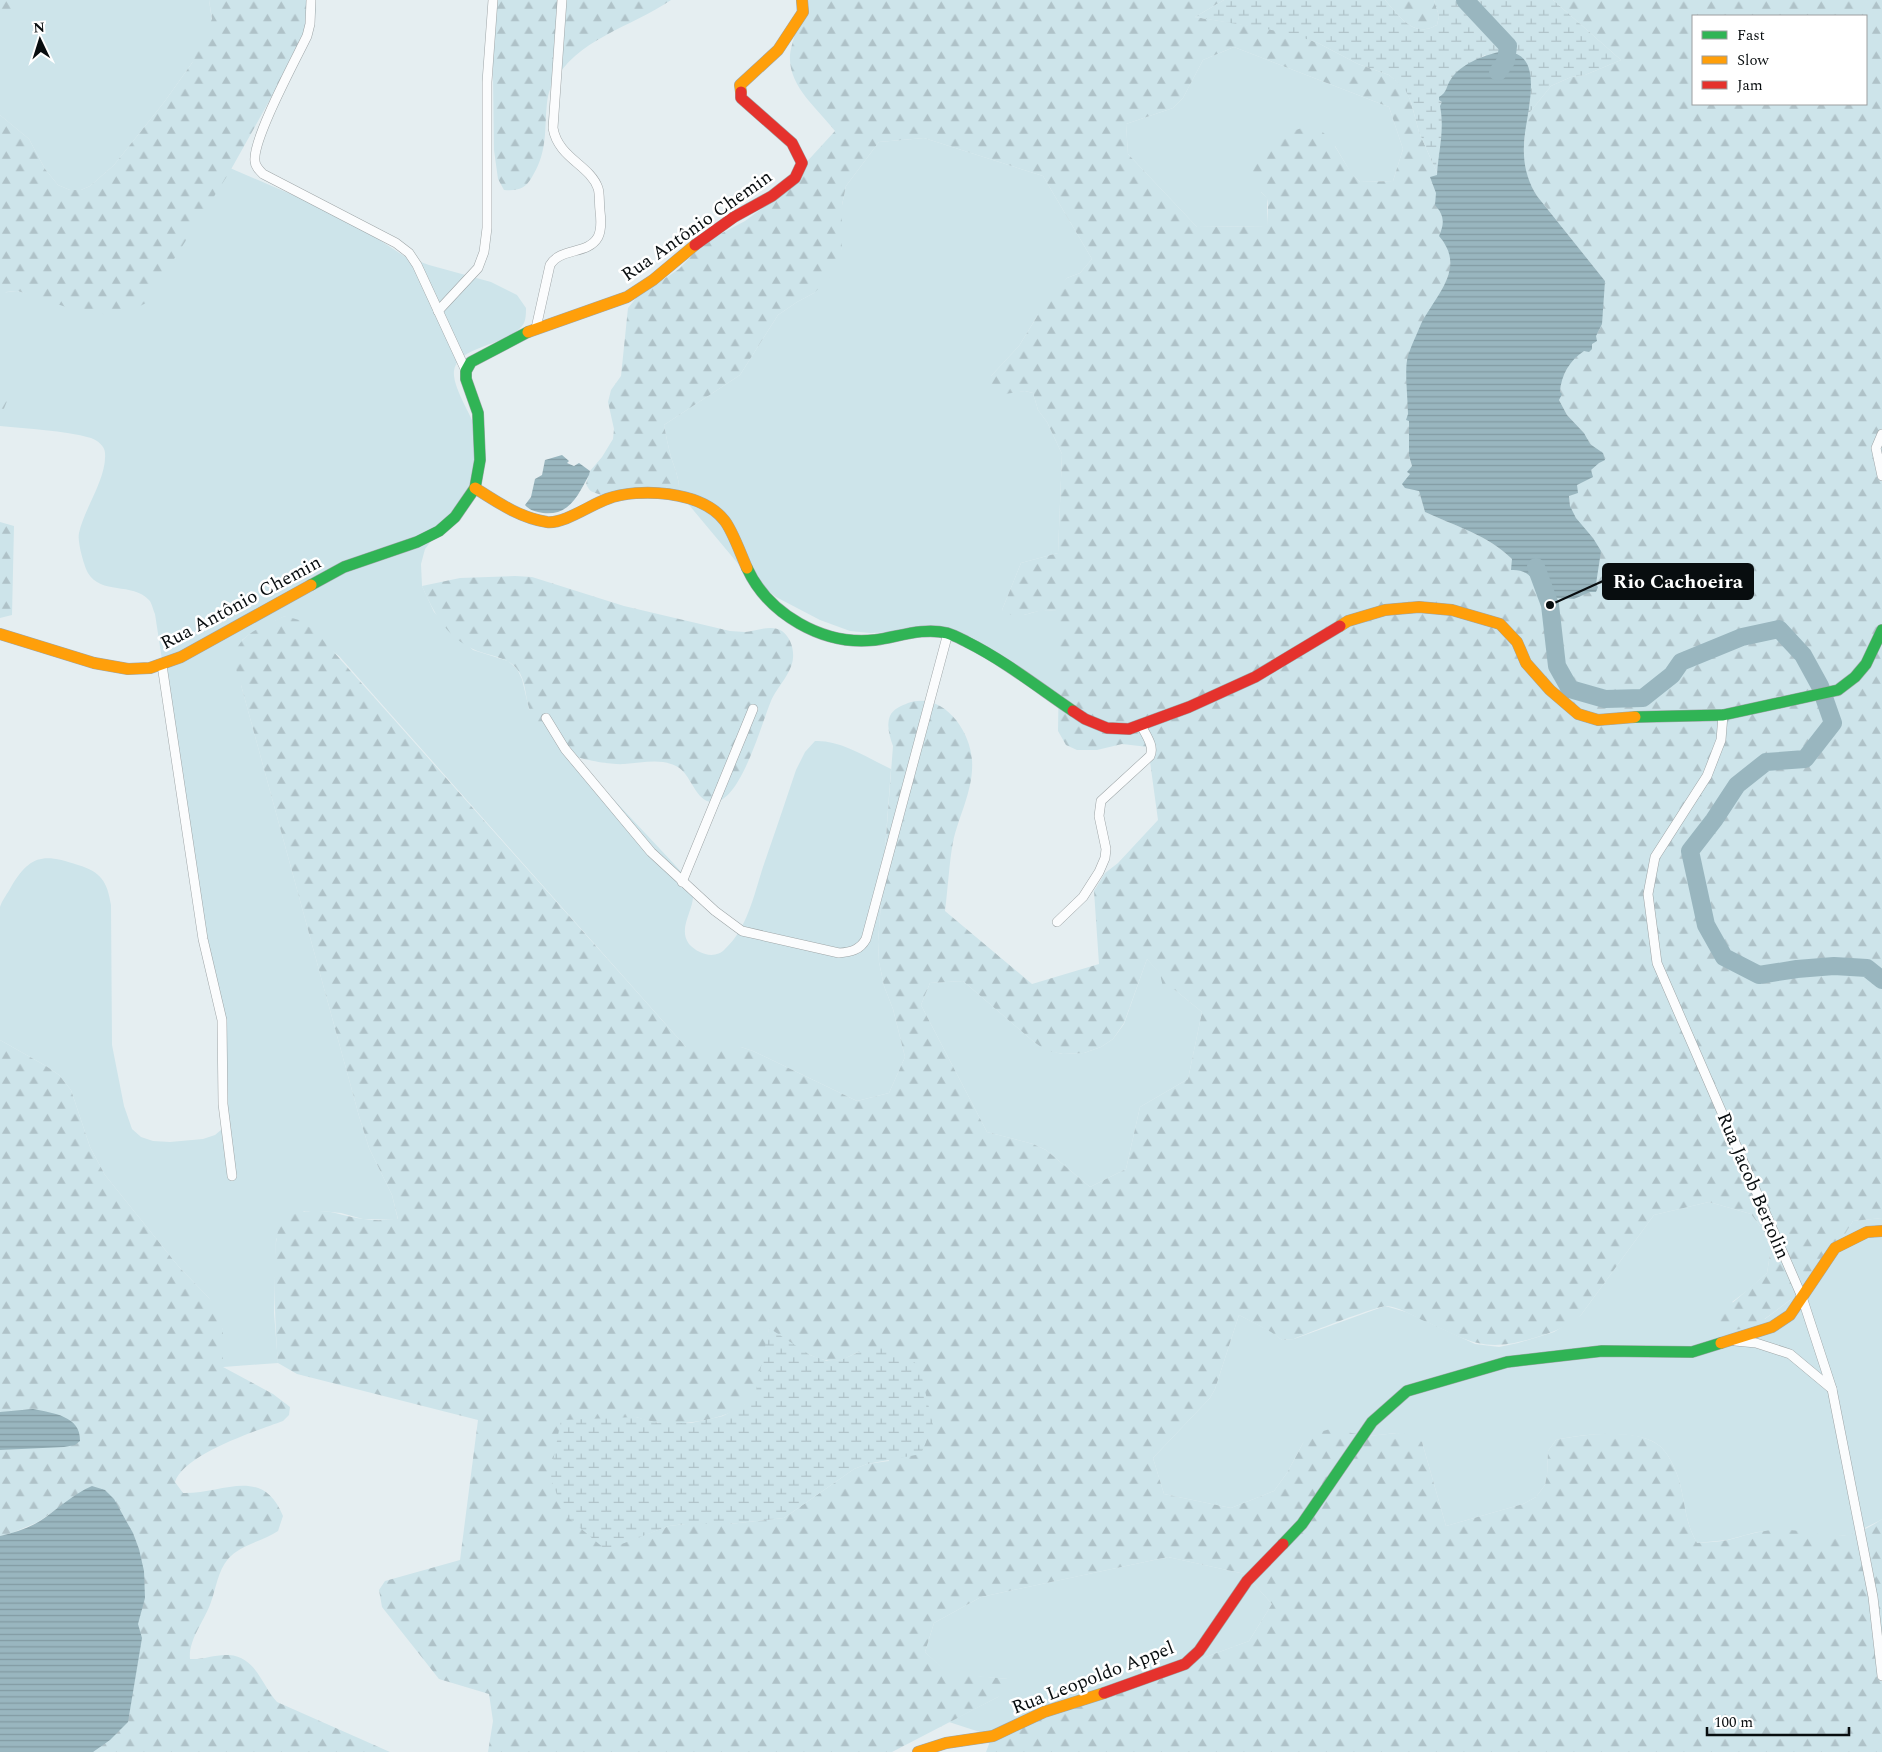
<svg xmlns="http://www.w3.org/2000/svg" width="1882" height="1752" viewBox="0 0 1882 1752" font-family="Spectral,serif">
  <defs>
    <pattern id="forest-firs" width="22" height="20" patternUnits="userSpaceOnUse" patternTransform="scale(1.25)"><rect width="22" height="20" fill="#cde4ea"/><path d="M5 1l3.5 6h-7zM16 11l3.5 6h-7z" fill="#afc2c8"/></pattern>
    <pattern id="wetland-marsh" width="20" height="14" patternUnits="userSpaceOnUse" patternTransform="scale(1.25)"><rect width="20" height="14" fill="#cde4ea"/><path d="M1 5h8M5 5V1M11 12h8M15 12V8" fill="none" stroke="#afc2c8"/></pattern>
    <pattern id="water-rules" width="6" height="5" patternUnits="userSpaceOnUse" patternTransform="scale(1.25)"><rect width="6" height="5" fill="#99b6bf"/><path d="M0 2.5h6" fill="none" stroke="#829ba3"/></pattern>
  </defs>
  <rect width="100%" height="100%" fill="#e5eef1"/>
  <g fill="#cde4ea">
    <polygon points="13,0 209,0 212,21 199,53 165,101 114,165 90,186 81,190 70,190 58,185 45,169 29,139 0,115 0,14"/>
    <polygon points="1234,47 1389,107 1403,149 1393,181 1360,182 1351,173 1335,146 1261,192 1267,198 1267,226 1197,227 1128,154 1126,124 1173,108 1183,98 1203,60"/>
    <path d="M924,138L1043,176L1092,259L1080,273L1067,278L1036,318L1019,346L991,376L999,394L1025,391L1033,393L1038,410L1047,422L1062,454L1058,553L1021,563L1002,610L1024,615L1042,610L1061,611L1060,699L994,656L931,631L870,633L850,631L820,620L776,597L750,578L679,493C680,479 675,470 671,457C668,446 666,435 664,425L740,375L778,315L797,302L814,293L842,248V205L846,186L879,142Z"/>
    <path d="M223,165L346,218L404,256L429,265L491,282L517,295L526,308C526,312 526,319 524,323C510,347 458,344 454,371C452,388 474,418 478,436C481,448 481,462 483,474L425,549L421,564L422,586L434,612L473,650L508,661L517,669L522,679L529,709L674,864C681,872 691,882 693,893C695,909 677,928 689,944C698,954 715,960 725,949C747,929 754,895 763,867C774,835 785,803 796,770L805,752L815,741C842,740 867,758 891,769L878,942L879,962L884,986L893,1009L905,1057L889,1093L857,1101L753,1051L741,1047H686L339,656L285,616L251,633L242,640L241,685L359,1116L369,1148L392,1195L398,1220L363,1219L341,1213L321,1211H304L276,1239L274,1313L278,1363L223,1367V1330L209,1298L179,1267L105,1175L90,1147L71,1090L59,1075L46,1066L0,1040C0,1007 0,974 0,941C0,932 0,915 0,907C2,900 8,893 11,887C30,855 43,853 78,865C101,872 107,881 111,905L112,1045L124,1106L132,1129L141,1137L153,1141L170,1142L203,1139L215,1135L221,1130L225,1117V1102L218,1026L155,614C153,610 152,603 149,600C132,582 101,595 88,573C84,566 77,541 79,533C84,509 107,478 105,453C105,446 97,440 91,438C63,430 28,429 0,426V293L17,291L33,295Z"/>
    <polygon points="1147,959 1175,990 1202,1012 1188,1079 1140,1107 1126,1169 1090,1187 1046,1150 1033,1144 987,1132 921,1005 930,983 963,981 1034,1042 1047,1050 1062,1054 1084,1053 1101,1047 1113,1039 1124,1024"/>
    <path d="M1709,1202L1751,1214L1772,1242L1767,1273L1748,1290L1732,1302L1765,1319L1809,1286L1837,1247L1853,1221L1882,1218V1519L1879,1521L1850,1535L1828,1537L1789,1530L1757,1532L1727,1540L1697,1543C1685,1523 1685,1501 1679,1480C1675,1468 1668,1451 1657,1444C1635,1429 1582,1434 1556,1440L1548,1451L1547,1475L1545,1485L1536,1497L1523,1504L1446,1526L1422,1442L1397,1433L1303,1443L1287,1473L1274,1491L1231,1508L1164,1494L1153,1458L1210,1398L1215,1389L1239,1315L1272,1332L1282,1340L1294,1339L1385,1306L1406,1312L1475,1344L1499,1347L1518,1343L1554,1332L1581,1315L1654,1215Z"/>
    <polygon points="1168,1557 1245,1574 1272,1604 1249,1641 992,1736 949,1722 998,1697 1008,1679 948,1674 925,1652 934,1623 981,1597"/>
  </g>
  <g fill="url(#forest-firs)" fill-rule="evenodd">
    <polygon points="0,0 26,0 0,27"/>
    <polygon points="209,0 314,0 316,9 313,27 299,55 277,87 229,173 146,303 114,319 101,313 75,310 18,291 6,292 0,303 0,115 29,139 45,169 58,185 70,190 81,190 90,186 114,165 165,101 192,63 212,19"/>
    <path d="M492,0H671C630,28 577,38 552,85C547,94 547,104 546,115C545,138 545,156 532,177C525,189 518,191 504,190L498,179L494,150Z"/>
    <path d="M796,0H1224L1195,17L1289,32L1318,43L1358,64L1389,75L1405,88L1411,102L1419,132L1437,173L1439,200L1449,241L1451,259L1450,270L1444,288L1424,319L1409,456L1425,512C1455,526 1488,535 1512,559L1593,538C1585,529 1574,519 1570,506C1566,491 1580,450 1584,433L1567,415L1559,400L1561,380L1570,363L1591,342L1605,281L1537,196L1530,184L1524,167V144L1526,117L1551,86L1571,77L1585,75L1621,60L1553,0H1882V1218L1853,1221C1840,1242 1827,1265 1810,1284C1804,1292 1794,1297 1786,1303C1767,1317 1743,1341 1719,1323L1722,1312L1767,1273L1772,1242L1751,1214L1709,1202L1654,1215L1581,1315C1567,1327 1551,1333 1534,1338C1482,1354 1468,1340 1422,1320C1411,1315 1399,1307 1387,1306C1379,1305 1305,1334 1294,1339L1282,1340L1271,1332L1239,1315L1215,1389L1210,1398L1153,1458L1164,1494L1231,1508L1274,1491L1287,1473L1303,1443L1313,1434L1330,1429L1368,1436L1397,1433L1413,1435L1422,1442L1446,1526L1523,1504L1536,1497L1545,1485L1547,1475L1548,1451L1556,1440C1582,1434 1635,1428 1657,1444C1668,1451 1675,1468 1679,1480C1685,1501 1685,1523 1697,1543C1707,1542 1718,1542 1728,1540C1743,1536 1758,1531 1774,1530C1819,1527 1837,1551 1882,1519V1752H986L992,1736L1249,1641L1272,1604L1245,1574L1168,1557L981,1597L934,1623L925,1652L948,1673L1008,1679L1010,1688L998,1697L892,1752H488L493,1721L489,1694L439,1679L382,1607L379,1590L385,1581L460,1560L478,1420L297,1374L278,1363C276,1341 270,1237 281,1223C290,1211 305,1211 319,1211C335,1211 349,1218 364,1219C375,1221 388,1220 398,1219L392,1195L369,1148L359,1116L241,685C238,676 233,663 235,654C240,633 268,624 285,616L299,620L315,631L686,1047H741L753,1051L857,1101L889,1093L905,1057L893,1009L884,986L879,962L878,942L893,746C890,737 886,726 890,716C893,709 901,706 908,703C942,691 970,729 972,760C974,789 959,815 953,842C949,864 948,888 945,911L1032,984L1099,964L1094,891L1105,873L1118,863L1158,820L1148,747L1122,744L1097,750H1077L1066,745L1058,731L1060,611C1054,611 1046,610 1040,611C1022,614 1019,621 1002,610L1021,563L1058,553L1062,454L1047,422L1038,410L1033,393L1025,391L999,395L988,387L991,376L1019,346L1052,292L1067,278L1080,273L1092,259L1043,176L924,138L879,142L846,186L842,205V248L837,263L830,277L814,293L797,302L778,315L740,375L664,425C666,435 668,446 671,457C675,470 680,479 679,493C660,494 608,500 593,492C589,491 588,487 586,484L590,471L602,457L613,439L614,429L608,402L611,390L621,376L628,308L637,297L679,269L699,248L715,237L745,221L769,203L835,131C817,108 788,86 790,55C791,45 795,37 796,28C797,19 796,9 796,0ZM1693,16H1866V104H1693ZM1234,47L1389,107L1403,149L1393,181L1360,182C1332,155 1330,103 1278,140C1269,146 1255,158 1253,169C1252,179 1255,186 1262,193C1264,195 1266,197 1267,199C1269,206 1267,218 1267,226L1197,227L1128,154L1126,124L1173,108L1183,98L1203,60ZM1147,959L1160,974L1163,987L1175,990L1202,1012L1188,1079L1140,1107L1126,1169L1090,1187L1046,1150L1033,1144L987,1132L921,1005L930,983L963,981L1034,1042L1047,1051L1063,1054L1084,1053L1101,1047L1113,1039L1124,1023ZM769,1329C790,1341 816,1366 841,1360C847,1358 853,1354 859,1352L889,1461L867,1464L854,1469L784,1518L729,1524H685L669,1526L606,1549L636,1417C643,1419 651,1422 659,1423C685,1426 746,1418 757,1390C763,1373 766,1347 769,1329Z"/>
    <path d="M1385,0H1434L1439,16L1437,25C1434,26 1430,29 1426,29C1409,32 1395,11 1385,0Z"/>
    <polygon points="0,394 10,394 0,418"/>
    <polygon points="0,522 14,526 12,615 0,618"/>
    <path d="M515,576L532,577L624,606L730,631C735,631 740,632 745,632C756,631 772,624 782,631C790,637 794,648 793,658C792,673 777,687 771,701C762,722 742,797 716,802C695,805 692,773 676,766C660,758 642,763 624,764C613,765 582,760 572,755C567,753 542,730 538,725C535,721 531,714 529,708C525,696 526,680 517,669C507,656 487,656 473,649C446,637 433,611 422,586L460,578Z"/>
    <path d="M0,1040L46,1066L59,1075L71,1090L90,1147L105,1175L179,1267L209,1298L217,1310L223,1330V1367L273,1394L290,1407L289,1415L283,1421C256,1431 184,1454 175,1482L183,1493C223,1494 262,1465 283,1516L278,1531C263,1541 240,1545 228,1559C218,1571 216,1588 211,1602C205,1620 188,1640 190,1659C203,1660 215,1654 229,1655C256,1657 261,1684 277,1702L390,1752H90L139,1549C131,1528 120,1507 105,1490L55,1510L38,1522L12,1533L0,1536Z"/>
  </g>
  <g fill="url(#wetland-marsh)">
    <path d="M1224,0H1385C1395,11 1409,32 1426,29C1430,29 1434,26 1437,25L1439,16L1434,0H1553L1621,60L1585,75L1571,77L1551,86L1526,117L1530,102L1485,55L1461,69L1451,79L1444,94L1442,139L1437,173L1419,132L1411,102L1405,89L1389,75L1358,64L1318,43L1289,33L1195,17Z"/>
    <polygon points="769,1328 810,1355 827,1361 841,1360 859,1352 885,1346 919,1365 933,1425 921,1454 867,1464 854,1469 784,1518 729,1524 685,1524 669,1526 606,1550 565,1515 550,1477 561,1420 636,1417 658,1423 691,1423 723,1416 745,1404 756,1391"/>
  </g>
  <g fill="url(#water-rules)">
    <path d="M1499,52C1503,52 1510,51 1514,53C1545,62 1524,121 1524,145C1523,164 1527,180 1537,196L1605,281L1602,324L1596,336L1597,341L1592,344V349L1589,352L1584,351C1570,360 1561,375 1560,392L1562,394L1559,400L1567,415L1584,433L1590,444L1603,453L1605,460L1599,463L1591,470L1593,477L1577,485L1578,493L1569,496L1570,506L1576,518L1593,538L1601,551L1596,584L1598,587L1596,592H1590L1574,599L1554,598C1550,591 1544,587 1536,589C1534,576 1524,569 1511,570L1512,559C1488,535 1455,526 1425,512L1419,491L1405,488L1402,484L1410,474L1407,472L1412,466L1409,456V421L1406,420L1408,414C1408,399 1404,368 1408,356C1411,346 1417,334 1421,324C1436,295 1467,268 1439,236C1445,223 1444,215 1435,205L1436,193L1430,177L1437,175C1438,154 1445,130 1440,106L1442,102L1439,100V97C1447,93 1446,86 1451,79C1461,64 1482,56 1499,52Z"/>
    <path d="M562,455L569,461L567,463L574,466L579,463L590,471L589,475C578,495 570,516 543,513C536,512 529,510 525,505L531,497L535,479L542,475L545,460Z"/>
    <path d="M33,1409C53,1413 81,1416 80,1441L75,1445L64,1447L0,1450V1412Z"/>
    <path d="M92,1486L105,1490L114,1499L133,1533L139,1549L144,1571L145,1598L138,1624L142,1638L128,1722L110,1740L93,1752H0V1536C14,1533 29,1528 40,1521C58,1509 73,1494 92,1486Z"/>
  </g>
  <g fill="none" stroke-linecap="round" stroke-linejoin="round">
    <g stroke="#99b6bf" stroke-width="18">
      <polyline points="1465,0 1508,46 1506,61 1498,72"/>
      <polyline points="1536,567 1550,605 1557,666 1570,689 1605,699 1643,698 1672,675 1681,662 1742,637 1779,629 1803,655 1820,686 1833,723 1805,759 1766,762 1737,785 1714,820 1690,851 1706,925 1724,957 1759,975 1797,969 1834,966 1867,968 1882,980"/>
    </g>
    <g stroke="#9ea5a7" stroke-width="10">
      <g id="street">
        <path d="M311,0L310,24L307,36C296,59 252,140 255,161C255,166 259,170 263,174L396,243L409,253L417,265L466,371"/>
        <polyline points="438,311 478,268 484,252 487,228 487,82 493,0"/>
        <path d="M536,328L550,265C561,247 588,255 598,237C602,229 601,219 600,211C599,203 600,194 598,188C590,165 558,158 553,128L562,0"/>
        <polyline points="1882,434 1876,448 1882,476"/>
        <polyline points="162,665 203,939 222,1020 223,1104 232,1176"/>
        <polyline points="1723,715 1721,740 1707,776 1655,857 1648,894 1657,963 1802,1297 1832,1389 1873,1597 1882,1676"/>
        <path d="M546,718L565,749L651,852L715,911L742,931L839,953C851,952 860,950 866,939L948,633"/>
        <polyline points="682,882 753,709"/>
        <path d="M1057,922L1083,897L1099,872L1105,858L1106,849L1099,816L1101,801L1150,756C1155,746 1145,734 1141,725"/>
        <polyline points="1735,1341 1756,1343 1790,1354 1832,1389"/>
      </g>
    </g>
    <g stroke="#9ea5a7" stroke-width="12">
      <g id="fast">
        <path d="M747,568C768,614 823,646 875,640C898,637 923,627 947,633C954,635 961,639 967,642C1005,661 1039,688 1073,711"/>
        <polyline points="311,585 344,567 417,542 439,531 455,517 475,488 480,460 478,413 466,379 466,371 471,362 528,332"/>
        <polyline points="1635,717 1723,715 1838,690 1855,677 1866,664 1882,630"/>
        <polyline points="1283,1544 1302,1524 1372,1422 1407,1391 1507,1362 1602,1351 1692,1352 1721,1343"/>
      </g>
    </g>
    <g stroke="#9ea5a7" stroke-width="12">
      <g id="slow">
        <polyline points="741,92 740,85 778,50 803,12 802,0"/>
        <polyline points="528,332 627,297 653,280 695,245"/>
        <path d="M475,488C497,502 520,518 547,522C564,524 590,505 607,499C639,487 701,491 724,520C732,529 741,555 747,568"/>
        <polyline points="1340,626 1348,621 1385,610 1419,607 1452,610 1500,624 1517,642 1526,663 1550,690 1578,714 1598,720 1635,717"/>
        <polyline points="0,634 94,663 128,669 150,668 181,657 311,585"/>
        <polyline points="1721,1343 1772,1327 1790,1315 1835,1248 1867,1232 1882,1231"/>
        <polyline points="918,1752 946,1743 993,1736 1044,1712 1104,1693"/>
      </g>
    </g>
    <g stroke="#9ea5a7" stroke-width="12">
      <g id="jam">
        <polyline points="695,245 734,217 772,196 795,178 802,163 792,143 741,98 741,92"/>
        <polyline points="1073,711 1085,719 1107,728 1129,729 1189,707 1255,677 1340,626"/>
        <polyline points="1104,1693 1185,1664 1199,1651 1247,1581 1283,1544"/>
      </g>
    </g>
    <use href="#street" stroke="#fbfcfd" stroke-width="9"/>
    <use href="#fast" stroke="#30b455" stroke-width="11"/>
    <use href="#slow" stroke="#ff9f0a" stroke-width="11"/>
    <use href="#jam" stroke="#e5322d" stroke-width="11"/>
  </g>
  <g text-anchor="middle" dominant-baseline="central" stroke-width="5" stroke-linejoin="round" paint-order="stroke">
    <g font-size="19" fill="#080d0f" stroke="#fff">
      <text transform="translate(697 226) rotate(-35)">Rua Antônio Chemin</text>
      <text transform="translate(241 603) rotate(-28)">Rua Antônio Chemin</text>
      <text transform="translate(1753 1186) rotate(67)">Rua Jacob Bertolin</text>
      <text transform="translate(1093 1678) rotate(-21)">Rua Leopoldo Appel</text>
    </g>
  </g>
  <path fill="none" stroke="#080d0f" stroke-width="2" d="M1550 605L1603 581"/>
  <circle fill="#080d0f" stroke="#fff" stroke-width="2" cx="1550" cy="605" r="5"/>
  <rect fill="#080d0f" stroke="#080d0f" stroke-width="2" x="1603" y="564" width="150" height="35" rx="5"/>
  <g font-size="20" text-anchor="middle" font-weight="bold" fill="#fff">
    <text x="1678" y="588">Rio Cachoeira</text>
  </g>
  <rect x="1692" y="15" width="175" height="90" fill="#ffffff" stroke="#9c9e9f"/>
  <rect x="1702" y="31" width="25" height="8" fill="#30b455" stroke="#9c9e9f"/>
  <text x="1737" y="40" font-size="15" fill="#080d0f">Fast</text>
  <rect x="1702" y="56" width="25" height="8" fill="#ff9f0a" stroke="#9c9e9f"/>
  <text x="1737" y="65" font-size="15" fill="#080d0f">Slow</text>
  <rect x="1702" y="81" width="25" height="8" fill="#e5322d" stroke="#9c9e9f"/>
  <text x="1737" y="90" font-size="15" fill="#080d0f">Jam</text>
  <g transform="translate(40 40) rotate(356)" stroke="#ffffff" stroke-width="4" paint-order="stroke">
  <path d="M0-4L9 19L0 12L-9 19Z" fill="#080d0f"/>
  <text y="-8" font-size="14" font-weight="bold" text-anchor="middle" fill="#080d0f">N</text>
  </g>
  <path d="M1707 1727v8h142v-8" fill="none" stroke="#080d0f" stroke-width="2.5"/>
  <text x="1714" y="1727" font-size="15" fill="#080d0f" stroke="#ffffff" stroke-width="4" paint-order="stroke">100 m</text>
</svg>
